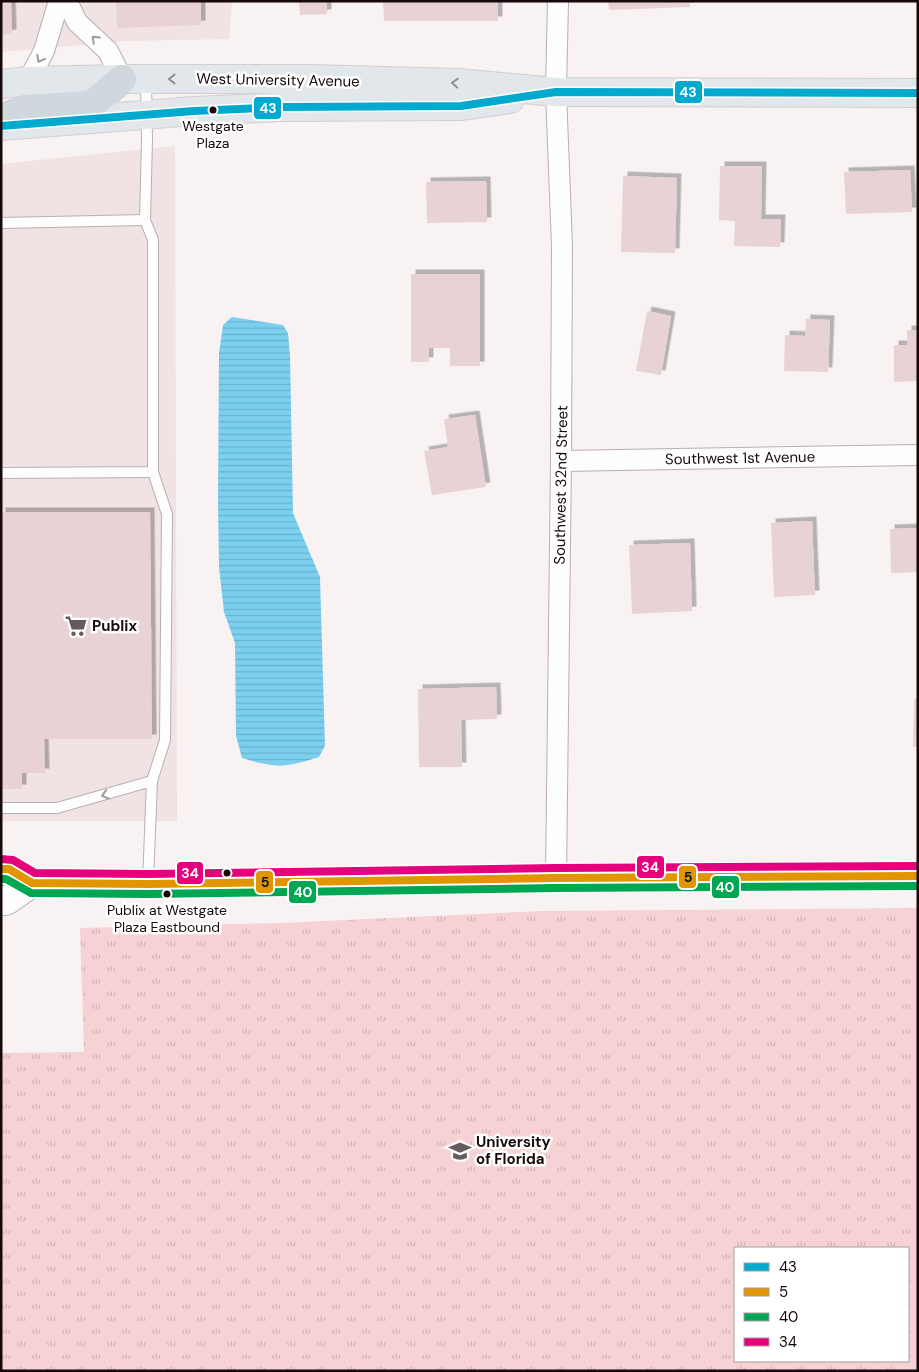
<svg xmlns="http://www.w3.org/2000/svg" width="919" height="1372" viewBox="0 0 919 1372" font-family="'DM Sans',sans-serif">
  <defs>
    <pattern id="grass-tufts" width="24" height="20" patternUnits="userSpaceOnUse" patternTransform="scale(1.25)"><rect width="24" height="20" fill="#f6d2d5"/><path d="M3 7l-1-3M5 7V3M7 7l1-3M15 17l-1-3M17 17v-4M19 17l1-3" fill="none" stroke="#d2b3b6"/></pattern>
    <pattern id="water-rules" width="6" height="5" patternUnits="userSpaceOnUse" patternTransform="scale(1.25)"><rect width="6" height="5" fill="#7bd0f0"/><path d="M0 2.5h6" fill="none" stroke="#6ab1cc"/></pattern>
    <filter id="shadow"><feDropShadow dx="4.5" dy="-4.5" stdDeviation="0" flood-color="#0004"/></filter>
  </defs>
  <rect width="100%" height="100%" fill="#f8f2f3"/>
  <g fill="#f1e2e3">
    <polygon points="1,1 232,1 229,39 126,41 1,52"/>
    <polygon points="175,146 177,821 1,821 1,164"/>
  </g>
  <path fill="url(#grass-tufts)" fill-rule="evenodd" d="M918,908V1371H1V1053L84,1052L80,928L280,923L543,911ZM735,1248H908V1361H735Z"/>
  <path fill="url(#water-rules)" d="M232,317L283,325L288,333L290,355L293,513L320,577L325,746L319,757C286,768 275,768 242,758L236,736L235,643L224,612L219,567L218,500L219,353L223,325Z"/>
  <g fill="#e9d2d5" filter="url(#shadow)">
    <polygon points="1,1 11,1 12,34 1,35"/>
    <polygon points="116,1 201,1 201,25 117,28"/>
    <polygon points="299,1 327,1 327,14 300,15"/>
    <polygon points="383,1 498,1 498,21 384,21"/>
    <polygon points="608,1 689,1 690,7 609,10"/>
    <polygon points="720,166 762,166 761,219 781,219 780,247 734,246 735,221 719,220"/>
    <polygon points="910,170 912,212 846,214 844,172"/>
    <polygon points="623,176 677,178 675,253 621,252"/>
    <polygon points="486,181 487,222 427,223 426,182"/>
    <polygon points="411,274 480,274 480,366 450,366 450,348 429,348 429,362 411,362"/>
    <polygon points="647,311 671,316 661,375 636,371"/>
    <polygon points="806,319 830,320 828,372 784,371 785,335 805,336"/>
    <polygon points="907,330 918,330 918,381 894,382 894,345 907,345"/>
    <polygon points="475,415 486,487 432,495 424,451 448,447 444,419"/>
    <polygon points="1,512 150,512 152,739 44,739 45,773 22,773 22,789 1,789"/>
    <polygon points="812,521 815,595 774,597 771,523"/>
    <polygon points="918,528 918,572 891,573 890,529"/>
    <polygon points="690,543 692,611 632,614 629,545"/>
    <polygon points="496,687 497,719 461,720 462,767 419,767 418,689"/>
    <polygon points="914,699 918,699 918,747 913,747"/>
  </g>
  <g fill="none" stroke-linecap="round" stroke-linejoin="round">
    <g stroke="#b9afb0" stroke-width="12">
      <g id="lane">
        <polyline points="1,223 145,220"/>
        <polyline points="1,473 153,472 153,240 145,220 147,139 146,80"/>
        <polyline points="1,808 57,808 152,781"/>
        <polyline points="148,882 152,781 165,740 167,514 153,472"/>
      </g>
    </g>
    <g stroke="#b9afb0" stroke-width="22">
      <g id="street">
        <polyline points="67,1 77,22 108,51 122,79"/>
        <polyline points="28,81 44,51 59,1"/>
        <polyline points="561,461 918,455"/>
        <polyline points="556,878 561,461 562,246 556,92 558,1"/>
      </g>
    </g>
    <g stroke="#b9afb0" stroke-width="30">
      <g id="secondary">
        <polyline points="1,869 9,869 32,883 148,884 556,878 918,876"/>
        <polyline points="1,901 6,901 32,883"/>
      </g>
    </g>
    <g stroke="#d3cecf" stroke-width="30">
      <g id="primary">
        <polyline points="1,84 28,81 122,79 310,79 458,83 556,92 918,93"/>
        <polyline points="1,126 194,111 283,107 461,106 510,99"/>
      </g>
    </g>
    <g stroke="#d3cecf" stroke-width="30">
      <polyline id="highway" points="1,119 25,109 91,105 122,79"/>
    </g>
    <use href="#lane" stroke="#fefdfd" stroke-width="10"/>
    <use href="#street" stroke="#fefdfd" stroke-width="20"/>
    <use href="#secondary" stroke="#fefdfd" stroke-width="28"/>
    <use href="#primary" stroke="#e1e7ea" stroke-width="28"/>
    <use href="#highway" stroke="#ced8dd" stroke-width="28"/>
    <g stroke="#fff" stroke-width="11">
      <polyline id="bus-1" points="1,126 194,111 283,107 461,106 556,92 918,93"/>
    </g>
    <g stroke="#fff" stroke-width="11">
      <polyline id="bus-2" points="1,869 9,869 32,883 148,884 556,878 918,876"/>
    </g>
    <g stroke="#fff" stroke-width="11">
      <polyline id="bus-3" points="1,879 6,879 31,893 148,894 556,888 918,886"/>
    </g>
    <g stroke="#fff" stroke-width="11">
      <polyline id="bus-4" points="1,859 13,860 35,873 148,874 556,868 918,866"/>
    </g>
    <use href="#bus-1" stroke="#00a9ce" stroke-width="8"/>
    <use href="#bus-2" stroke="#e19601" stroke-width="8"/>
    <use href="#bus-3" stroke="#00a651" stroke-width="8"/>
    <use href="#bus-4" stroke="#e5007d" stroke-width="8"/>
  </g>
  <defs><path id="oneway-chevron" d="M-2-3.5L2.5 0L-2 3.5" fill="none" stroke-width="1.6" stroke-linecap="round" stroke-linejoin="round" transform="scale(1.25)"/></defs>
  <g stroke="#a29b9c">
    <use href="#oneway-chevron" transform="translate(95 39) rotate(-136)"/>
    <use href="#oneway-chevron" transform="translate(40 59) rotate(118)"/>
    <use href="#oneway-chevron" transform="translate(105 795) rotate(164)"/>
  </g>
  <g stroke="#908e90">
    <use href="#oneway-chevron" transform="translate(172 79) rotate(-180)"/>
    <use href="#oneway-chevron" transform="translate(455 83) rotate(-177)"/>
  </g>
  <defs>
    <g id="supermarket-bare" transform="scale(1.725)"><path d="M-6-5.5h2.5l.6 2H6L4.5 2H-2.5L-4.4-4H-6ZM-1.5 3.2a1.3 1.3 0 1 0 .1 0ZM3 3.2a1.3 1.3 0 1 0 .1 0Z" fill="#665b5c" stroke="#fff" stroke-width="2.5" paint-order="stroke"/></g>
    <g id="university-bare" transform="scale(1.725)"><path d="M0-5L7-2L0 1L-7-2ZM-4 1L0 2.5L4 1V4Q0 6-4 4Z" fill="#665b5c" stroke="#fff" stroke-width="2.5" paint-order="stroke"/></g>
  </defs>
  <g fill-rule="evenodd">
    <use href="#supermarket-bare" x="76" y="626"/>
    <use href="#university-bare" x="460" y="1151"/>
  </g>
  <g fill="#17090a" stroke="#fff" stroke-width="2">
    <circle cx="213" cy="110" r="4.5"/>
    <circle cx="227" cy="873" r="4.5"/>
    <circle cx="167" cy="894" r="4.5"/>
  </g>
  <g text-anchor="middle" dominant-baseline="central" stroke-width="5" stroke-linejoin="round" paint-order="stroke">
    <g font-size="14" fill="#17090a" stroke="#fff">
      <text x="213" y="126">Westgate<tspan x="213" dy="17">Plaza</tspan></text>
      <text x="167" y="910">Publix at Westgate<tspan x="167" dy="17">Plaza Eastbound</tspan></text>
    </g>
    <g font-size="15" fill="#17090a" stroke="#fff">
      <text transform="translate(278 80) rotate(1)">West University Avenue</text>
      <text transform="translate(740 458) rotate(-1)">Southwest 1st Avenue</text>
      <text transform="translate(561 485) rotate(-89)">Southwest 32nd Street</text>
    </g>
    <g font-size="15" font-weight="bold" fill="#17090a" stroke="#fff" text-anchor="start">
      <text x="92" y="626">Publix</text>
      <text x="476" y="1142">University<tspan x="476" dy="17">of Florida</tspan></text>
    </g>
  </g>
  <g stroke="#fff" stroke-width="2">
    <rect x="674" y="80" width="29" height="24" rx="5" fill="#00a9ce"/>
    <rect x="253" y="96" width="29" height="24" rx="5" fill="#00a9ce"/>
    <rect x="636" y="855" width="29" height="24" rx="5" fill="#e5007d"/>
    <rect x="176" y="861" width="28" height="24" rx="5" fill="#e5007d"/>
    <rect x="678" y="865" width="19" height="24" rx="5" fill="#e19601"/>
    <rect x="255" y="870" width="19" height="24" rx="5" fill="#e19601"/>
    <rect x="711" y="875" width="29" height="24" rx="5" fill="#00a651"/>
    <rect x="288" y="880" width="29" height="24" rx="5" fill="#00a651"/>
  </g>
  <g font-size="14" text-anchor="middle" font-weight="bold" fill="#fff">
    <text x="688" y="97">43</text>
    <text x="268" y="113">43</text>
    <text x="650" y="872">34</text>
    <text x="190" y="878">34</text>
    <text x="725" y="892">40</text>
    <text x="303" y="897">40</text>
  </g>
  <g font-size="14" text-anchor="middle" font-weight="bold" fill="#111">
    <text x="688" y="882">5</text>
    <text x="265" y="887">5</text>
  </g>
  <rect width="919" height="1372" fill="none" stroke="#17090a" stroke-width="5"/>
  <rect x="734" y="1247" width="175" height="115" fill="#ffffff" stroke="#a29d9d"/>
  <rect x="744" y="1263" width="25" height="8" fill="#00a9ce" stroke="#a29d9d"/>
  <text x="779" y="1272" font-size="15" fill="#17090a">43</text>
  <rect x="744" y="1288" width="25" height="8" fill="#e19601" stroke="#a29d9d"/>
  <text x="779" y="1297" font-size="15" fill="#17090a">5</text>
  <rect x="744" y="1313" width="25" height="8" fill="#00a651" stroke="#a29d9d"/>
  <text x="779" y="1322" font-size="15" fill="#17090a">40</text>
  <rect x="744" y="1338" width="25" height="8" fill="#e5007d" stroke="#a29d9d"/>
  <text x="779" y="1347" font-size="15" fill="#17090a">34</text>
</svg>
